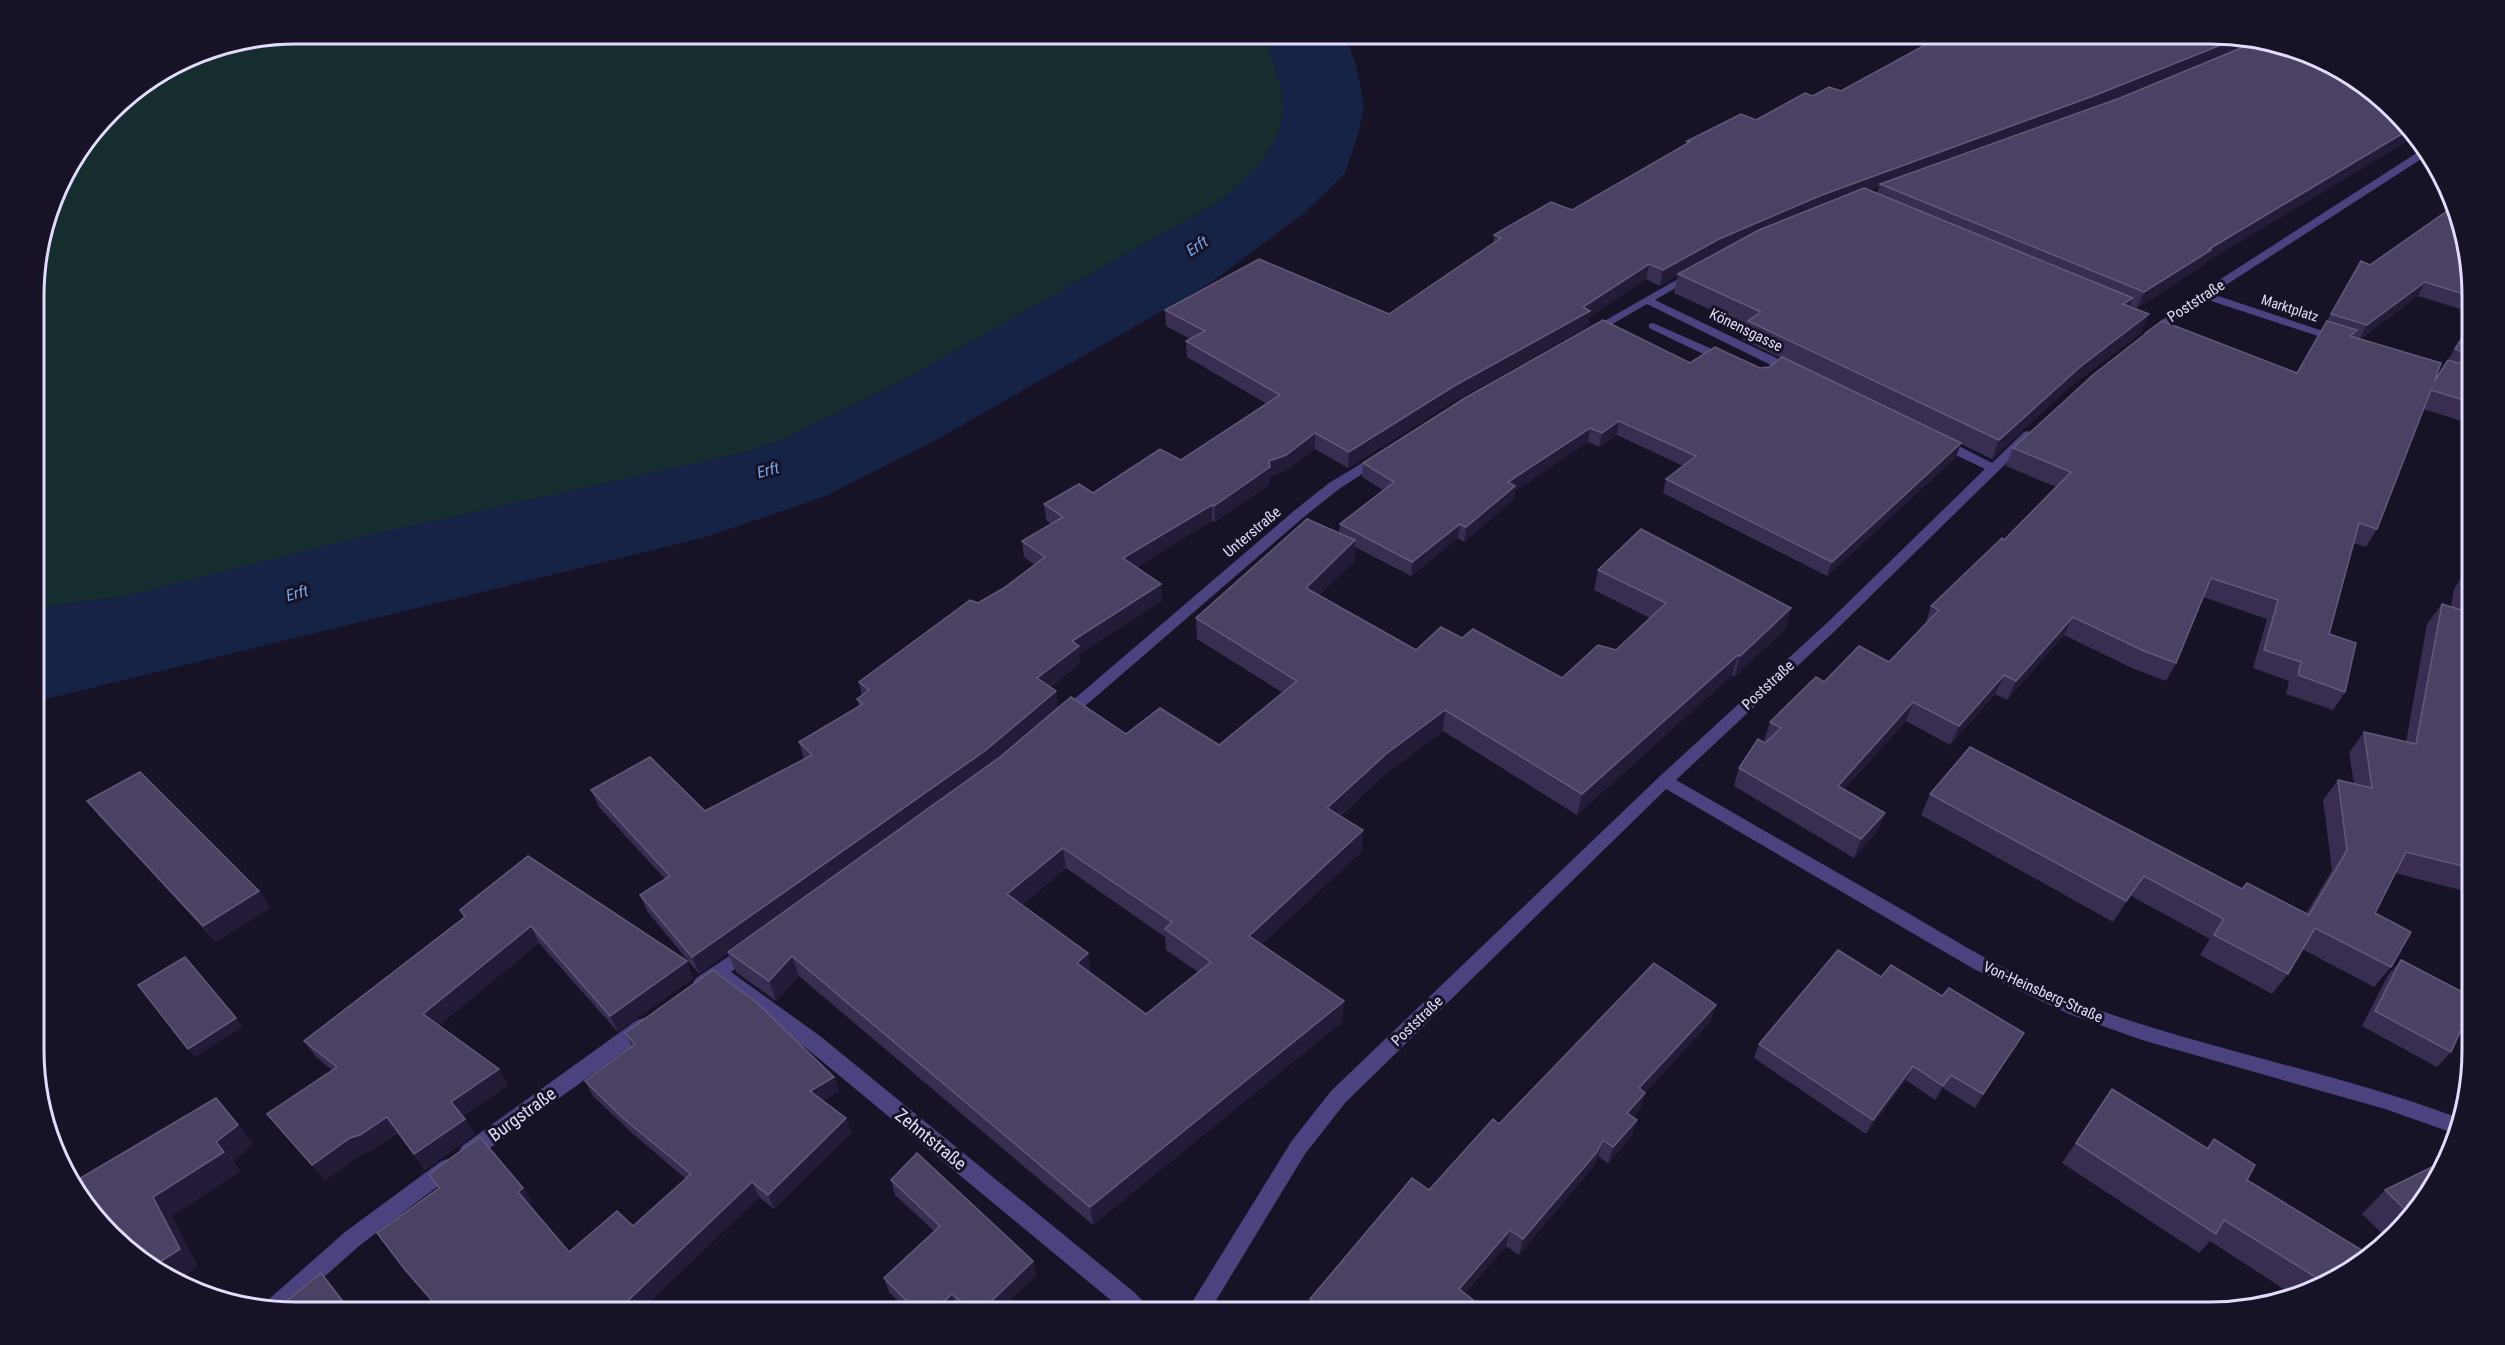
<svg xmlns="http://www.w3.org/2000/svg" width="2505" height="1345" viewBox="0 0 2505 1345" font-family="'Roboto Condensed',sans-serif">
  <rect width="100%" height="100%" fill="#181226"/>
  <path fill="#162d2f" d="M295,33H1265C1268,53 1277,69 1281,87C1292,142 1256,169 1219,202L893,386L777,442L750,451L128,596L34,608V278L60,179L122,98L195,53Z"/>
  <path fill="#152347" d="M1265,33H1345L1357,69L1364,106L1359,131L1345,173L1303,214L1206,286L936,440L826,496L706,537L34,702V608L128,596L356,538L750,451L777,442L893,386L1219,202C1256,169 1292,142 1281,87C1277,68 1268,53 1265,33Z"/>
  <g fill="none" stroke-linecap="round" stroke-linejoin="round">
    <g fill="#4b437f" fill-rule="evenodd">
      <polygon points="2426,147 2429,154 2212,294 2341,337 2341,341 2333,341 2205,299 2154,335 2150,337 2144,333 2199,293"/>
      <polygon points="1692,271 1698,274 1696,276 1655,300 1797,368 1797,374 1789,374 1647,304 1595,334 1587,334 1585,332"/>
      <polygon points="1653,323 1730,357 1732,360 1730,363 1722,363 1649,328 1649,324"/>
      <path d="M2028,431L2034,435L2032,438L1838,628L1676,780C1751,823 1826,866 1901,909C1960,943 2018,980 2082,1004C2204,1049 2334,1072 2456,1117L2453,1133L2385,1109L2142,1040L2069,1014L1974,969L1666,789L1345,1103L1305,1154L1209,1312H1186L1291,1142L1331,1091L1659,777L1828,622L1985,469L1937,446L1936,443L1937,440H1947L1992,463L2024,432Z"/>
      <polygon points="1379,453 1385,457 1384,460 1339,489 1305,516 1069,720 1059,720 1056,716 1059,712 1295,510 1329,483"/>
      <polygon points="749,943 755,945 758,950 755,955 731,972 820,1036 1134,1292 1147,1305 1150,1312 1125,1312 806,1048 718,982 702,991 696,988 693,983 696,978"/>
      <polygon points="644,1018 651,1020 653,1026 651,1032 476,1158 469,1161 462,1158 459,1152 462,1146 637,1020"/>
      <polygon points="447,1159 454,1162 457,1168 454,1174 359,1246 287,1310 265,1305 268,1300 345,1232 440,1162"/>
    </g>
  </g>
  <g fill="#392e51" fill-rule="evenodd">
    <path d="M1930,33H2210L2383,98L2416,136L2206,262L2204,265L2137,308L2130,305L2129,307L2141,333L2071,386L1992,459L1961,444L1956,457L1827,576L1663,493L1666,479L1683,466L1617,435L1599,447L1588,442L1515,491L1513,500L1464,542L1458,538L1411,576L1355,547L1354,561L1319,595L1416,650L1462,638L1562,678L1616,650L1650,618L1594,590L1598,570L1791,608L1785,629L1734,677L1732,675L1577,815L1443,731L1384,775L1340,816L1362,851L1262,944L1343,1021L1093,1225L799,976L776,1001L736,972L728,953L699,974L647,911L640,895L665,879L599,807L591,790L705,811L804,759L799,742L859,707L857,699L862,696L859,682L978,603L1004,588L1035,565L1024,557L1022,541L1051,524L1046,520L1044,504L1093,493L1181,460L1267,404L1187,357L1186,341L1190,339L1166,326L1165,310L1389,314L1494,243V235L1572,210L1686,145L1687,141L1756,120L1813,96L1841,91L1939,38L1930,35ZM2214,59L2120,98L2100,105ZM1879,187L1877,193L1870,190ZM1678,275L1674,293L1746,326L1743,340L1781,358L1769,367L1760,368L1690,363L1363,463L1362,477L1383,490L1340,524L1339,533L1196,618L1197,639L1283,693L1219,745L1126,734L1058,707L1050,687L1080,663L1079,654L1162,601L1136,567L1212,521L1215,522L1270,484V477L1285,471L1315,449L1348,468L1453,402L1588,326L1589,317L1646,279L1660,286ZM1066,868L1165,937L1166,950L1198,972L1146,1014L1091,973L1022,905Z"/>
    <polygon points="2361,261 2370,265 2470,261 2470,312 2418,296 2360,339 2434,382 2470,325 2470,420 2464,418 2462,421 2423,409 2377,529 2366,547 2353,543 2329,634 2345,692 2333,710 2286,694 2289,681 2253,668 2267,619 2203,597 2176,663 2166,681 2134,669 2064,635 2007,700 1995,694 1950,745 1906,721 1844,789 1885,813 1877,831 1854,858 1734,786 1739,768 1766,742 1764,741 1770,722 1824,682 1889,662 1925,625 1931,606 2004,540 2056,487 2006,466 2013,448 2297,373"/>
    <polygon points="2468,568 2471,569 2472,893 2395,873 2375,913 2391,967 2374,987 2302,949 2288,974 2272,994 2200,955 2210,939 2131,896 2113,922 1921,815 1930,794 2242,889 2306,914 2332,870 2323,800 2338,780 2354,783 2349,753 2364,732 2406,742 2427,624 2442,604 2451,607 2454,589"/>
    <polygon points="87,801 259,891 270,908 216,942 100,817"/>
    <polygon points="528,856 693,978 618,1032 539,943 438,1026 508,1085 463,1116 475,1134 425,1170 398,1133 371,1151 362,1154 325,1180 267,1114 332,1070 316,1057 304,1041 464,917 460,910"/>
    <polygon points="2401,960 2451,1052 2437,1067 2362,1026 2388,975"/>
    <polygon points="1881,977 1942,996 2024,1033 1975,1108 1943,1088 1935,1100 1906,1080 1866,1134 1754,1058 1759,1044"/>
    <polygon points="1716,1005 1710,1022 1645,1093 1640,1109 1633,1117 1637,1120 1631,1137 1608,1164 1598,1156 1592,1168 1519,1255 1506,1246 1465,1293 1489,1312 1309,1312 1310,1299 1499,1124"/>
    <polygon points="625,1033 834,1077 839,1091 823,1101 846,1118 851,1133 774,1209 759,1197 639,1312 441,1312 406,1271 523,1188 532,1202 529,1205 569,1252 633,1226 686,1179 632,1133 593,1096 585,1081 632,1047"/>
    <polygon points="2112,1089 2206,1148 2214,1139 2247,1180 2355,1268 2296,1297 2210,1241 2199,1253 2062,1163"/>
    <polygon points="2445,1166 2407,1223 2388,1239 2362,1214 2385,1190"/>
    <polygon points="891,1180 1033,1261 1036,1275 998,1312 961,1312 956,1308 952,1312 909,1312 889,1292 884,1278 934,1231 895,1195"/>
  </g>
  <g fill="#241b38">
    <polygon points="2236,39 2254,43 2091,109 1880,184 1879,187 1818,210 1678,274 1678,276 1660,286 1663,270 1719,239 1822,195"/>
    <polygon points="2410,129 2416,136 2206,262 2204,265 2137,308 2144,292 2209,249"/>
    <polygon points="1649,264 1646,279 1589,317 1588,326 1453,402 1348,468 1349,452 1583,307"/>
    <polygon points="2425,282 2418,296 2359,339 2367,325"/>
    <polygon points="2133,298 2125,316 2123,304"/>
    <polygon points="2149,314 2141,333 2071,386 1992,459 1999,440 2080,367"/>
    <polygon points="1619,421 1617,435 1599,447 1602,433"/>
    <polygon points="1590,428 1588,442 1515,491 1513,500 1464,542 1466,527 1508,482"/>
    <polygon points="1315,433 1315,449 1285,471 1270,477 1270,484 1215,522 1214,506 1269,461"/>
    <polygon points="1961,443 1956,457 1827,576 1832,562"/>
    <polygon points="1212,505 1212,521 1125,575 1123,558"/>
    <polygon points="1460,524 1458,538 1411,576 1412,562"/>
    <polygon points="1355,540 1354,561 1305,608 1306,588"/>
    <polygon points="1161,584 1162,601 1079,654 1080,663 1039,695 1037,678 1072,641"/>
    <polygon points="1791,608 1785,629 1734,677 1740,656"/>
    <polygon points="2073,617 2064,635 2007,700 2016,681"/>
    <polygon points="1738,655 1732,675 1577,815 1582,794"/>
    <polygon points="2004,675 1995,694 1950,745 1959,726"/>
    <polygon points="1056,691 1058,707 989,766 699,974 692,957"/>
    <polygon points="1913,702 1906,721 1830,804 1838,786"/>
    <polygon points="1445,710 1443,731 1384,775 1326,828 1327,808 1386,754"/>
    <polygon points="1885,813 1877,831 1854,858 1861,839"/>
    <polygon points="1363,830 1362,851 1249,956 1249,936"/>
    <polygon points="1063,848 1066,868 1011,914 1007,894"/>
    <polygon points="2144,876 2131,896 2113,922 2126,901"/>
    <polygon points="259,891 270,908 216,942 203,926"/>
    <polygon points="531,926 539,943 433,1030 423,1014"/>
    <polygon points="1088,953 1091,973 1077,963"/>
    <polygon points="792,956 799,976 776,1001 769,981"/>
    <polygon points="687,961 693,978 618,1032 610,1016"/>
    <polygon points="1344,1001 1343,1021 1093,1225 1090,1207"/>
    <polygon points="1716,1005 1710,1022 1645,1093 1640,1109 1622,1129 1627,1113 1639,1088"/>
    <polygon points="236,1018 243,1027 195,1057 188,1049"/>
    <polygon points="2024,1033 2015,1048 1975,1108 1983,1094"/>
    <polygon points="1913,1066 1906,1080 1866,1134 1873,1120"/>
    <polygon points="499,1069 508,1085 461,1118 451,1102"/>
    <polygon points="1951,1075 1943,1088 1935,1100 1943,1086"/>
    <polygon points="834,1077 839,1091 815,1106 810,1091"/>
    <polygon points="216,1098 254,1144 233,1161 241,1171 172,1216 198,1267 175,1282 152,1267 153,1197 216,1142"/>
    <polygon points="387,1117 398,1133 371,1151 362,1154 325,1180 312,1165 350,1138"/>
    <polygon points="846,1118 851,1133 774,1209 768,1195"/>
    <polygon points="465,1119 475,1134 425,1170 414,1154"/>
    <polygon points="1637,1120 1631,1137 1608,1164 1613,1147"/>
    <polygon points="1603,1140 1598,1156 1592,1168 1519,1255 1523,1239"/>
    <polygon points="752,1182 759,1197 639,1312 616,1312"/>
    <polygon points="523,1188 532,1202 527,1206 518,1192"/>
    <polygon points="1510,1230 1506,1246 1456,1304 1459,1289"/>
    <polygon points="1033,1261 1036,1275 998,1312 980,1312"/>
    <polygon points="321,1273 334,1288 353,1312 351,1312"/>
    <polygon points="952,1294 956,1308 952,1312 933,1312"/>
  </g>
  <g fill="#4b4163" stroke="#63597b" stroke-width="1.5" fill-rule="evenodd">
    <polygon points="1947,33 2210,33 2236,39 2096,95 1822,195 1719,239 1663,270 1649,264 1583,307 1590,311 1454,386 1349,452 1315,433 1286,455 1269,461 1270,467 1214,506 1212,505 1123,558 1161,584 1072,641 1079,646 1037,678 1056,691 986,750 692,957 640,895 670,876 591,790 650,757 705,811 812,755 799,742 863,704 857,699 869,690 859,682 970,600 978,603 1004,588 1045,557 1022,541 1063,517 1044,504 1079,484 1093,493 1160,449 1181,460 1280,395 1186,341 1205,331 1165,310 1259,259 1389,314 1501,238 1494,235 1551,202 1572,210 1690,142 1687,141 1741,114 1756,120 1805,93 1813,96 1829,87 1841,91"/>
    <polygon points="2253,43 2326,60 2383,98 2410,129 2209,249 2211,250 2144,292 1880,184 2120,98"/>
    <polygon points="1864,188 2133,298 2123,304 2149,314 2080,367 1999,440 1748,321 1761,312 1678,274 1759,230"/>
    <polygon points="2450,209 2470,261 2470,296 2425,282 2367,325 2331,314 2361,261 2370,265"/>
    <polygon points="1603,320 1690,363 1715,347 1760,368 1769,367 1782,357 1961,443 1832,562 1666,479 1696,456 1619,421 1602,433 1590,428 1508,482 1515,486 1466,527 1460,524 1412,562 1340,524 1394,482 1363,463 1465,398"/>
    <polygon points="2162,321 2297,373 2327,321 2357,330 2350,336 2441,363 2434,382 2448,360 2470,366 2470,402 2431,390 2377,529 2359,523 2329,634 2356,643 2345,692 2298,675 2301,662 2264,650 2278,600 2211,578 2176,663 2144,651 2073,617 2016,681 2004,675 1959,726 1913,702 1838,786 1885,813 1861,839 1739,768 1758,739 1765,743 1781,728 1770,722 1816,677 1824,682 1859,646 1889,662 1939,610 1931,606 2002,538 2004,540 2071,472 2013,448 2094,374"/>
    <polygon points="2470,325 2470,355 2455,349"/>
    <path d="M1307,519L1355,540L1306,588L1416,650L1441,627L1462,638L1473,629L1562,678L1598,645L1616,650L1666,603L1598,570L1641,529L1791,608L1740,656L1738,655L1582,794L1445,710L1386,754L1327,808L1363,830L1249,936L1344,1001L1090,1207L792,956L769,981L728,952L1000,757L1071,697L1126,734L1160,708L1219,745L1297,681L1196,618ZM1063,848L1172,922L1165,929L1211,962L1146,1014L1077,963L1088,953L1007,894Z"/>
    <polygon points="2468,568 2471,569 2471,868 2406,852 2375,913 2411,932 2391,967 2315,928 2288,974 2214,935 2224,919 2144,876 2126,901 1930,794 1970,747 2242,889 2247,883 2309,915 2347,850 2338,780 2372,788 2364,732 2416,744 2442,604 2461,610"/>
    <polygon points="140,772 259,891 203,926 87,801"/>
    <polygon points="528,856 687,961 610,1016 531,926 423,1014 499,1069 451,1102 465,1119 414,1154 387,1117 360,1135 350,1138 312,1165 267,1114 337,1067 304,1041 465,917 460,910"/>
    <polygon points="1838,950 1881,977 1891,965 1942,996 1949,988 2024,1033 1983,1094 1951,1075 1943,1086 1913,1066 1873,1120 1759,1044"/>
    <polygon points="185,957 236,1018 188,1049 138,985"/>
    <polygon points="2401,960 2472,997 2472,1006 2451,1052 2375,1011"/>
    <polygon points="1654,963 1716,1005 1639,1088 1645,1093 1627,1113 1637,1120 1613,1147 1603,1140 1597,1152 1523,1239 1510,1230 1459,1289 1489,1312 1325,1312 1310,1299 1412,1178 1429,1190 1493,1119 1499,1124"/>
    <polygon points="713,970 756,1002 834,1077 810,1091 846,1118 768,1195 752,1182 616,1312 442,1312 406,1271 377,1233 439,1188 429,1174 480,1137 523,1188 518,1192 569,1252 617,1211 633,1226 691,1174 624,1119 585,1081 635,1044 625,1033"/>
    <polygon points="2112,1089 2208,1149 2214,1139 2255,1165 2247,1180 2370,1255 2355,1268 2322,1284 2314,1276 2224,1220 2216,1234 2076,1143"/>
    <polygon points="216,1098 238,1125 216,1142 224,1152 153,1197 180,1249 152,1267 123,1247 77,1196 72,1183"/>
    <polygon points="917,1153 1033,1261 980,1312 973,1312 952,1294 933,1312 918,1312 884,1278 940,1226 891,1180"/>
    <polygon points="2446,1160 2445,1166 2412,1216 2385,1190"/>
    <polygon points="321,1273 351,1312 295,1312 278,1308"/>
  </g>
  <g text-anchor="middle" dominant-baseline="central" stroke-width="6" stroke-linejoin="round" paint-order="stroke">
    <g font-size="14" fill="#e2dbfb" stroke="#181226">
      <text transform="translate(2290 308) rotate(18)">Marktplatz</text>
    </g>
    <g font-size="15" fill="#e2dbfb" stroke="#181226">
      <text transform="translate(2196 301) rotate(-33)">Poststraße</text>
      <text transform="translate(1746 330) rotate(26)">Könensgasse</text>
      <text transform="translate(1252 532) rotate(-40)">Unterstraße</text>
      <text transform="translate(1768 685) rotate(-43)">Poststraße</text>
      <text transform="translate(2043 992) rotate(24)">Von-Heinsberg-Straße</text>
      <text transform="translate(1417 1021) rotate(-44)">Poststraße</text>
    </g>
    <g font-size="16" font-style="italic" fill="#75aaef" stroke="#181226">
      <text transform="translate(1197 246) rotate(-33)">Erft</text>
      <text transform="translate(768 470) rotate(-15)">Erft</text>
      <text transform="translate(297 593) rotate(-15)">Erft</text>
    </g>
    <g font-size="18" fill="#e2dbfb" stroke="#181226">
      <text transform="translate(522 1114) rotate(-36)">Burgstraße</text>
      <text transform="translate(931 1139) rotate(39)">Zehntstraße</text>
    </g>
  </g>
  <path d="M0 0H2505V1345H0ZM296 44H2210A252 252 0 0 1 2462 296V1050A252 252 0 0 1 2210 1302H296A252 252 0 0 1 44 1050V296A252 252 0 0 1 296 44Z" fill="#181226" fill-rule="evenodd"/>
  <path fill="none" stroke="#e2dbfb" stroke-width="3" d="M296 44H2210A252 252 0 0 1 2462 296V1050A252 252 0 0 1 2210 1302H296A252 252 0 0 1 44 1050V296A252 252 0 0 1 296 44Z"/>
</svg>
